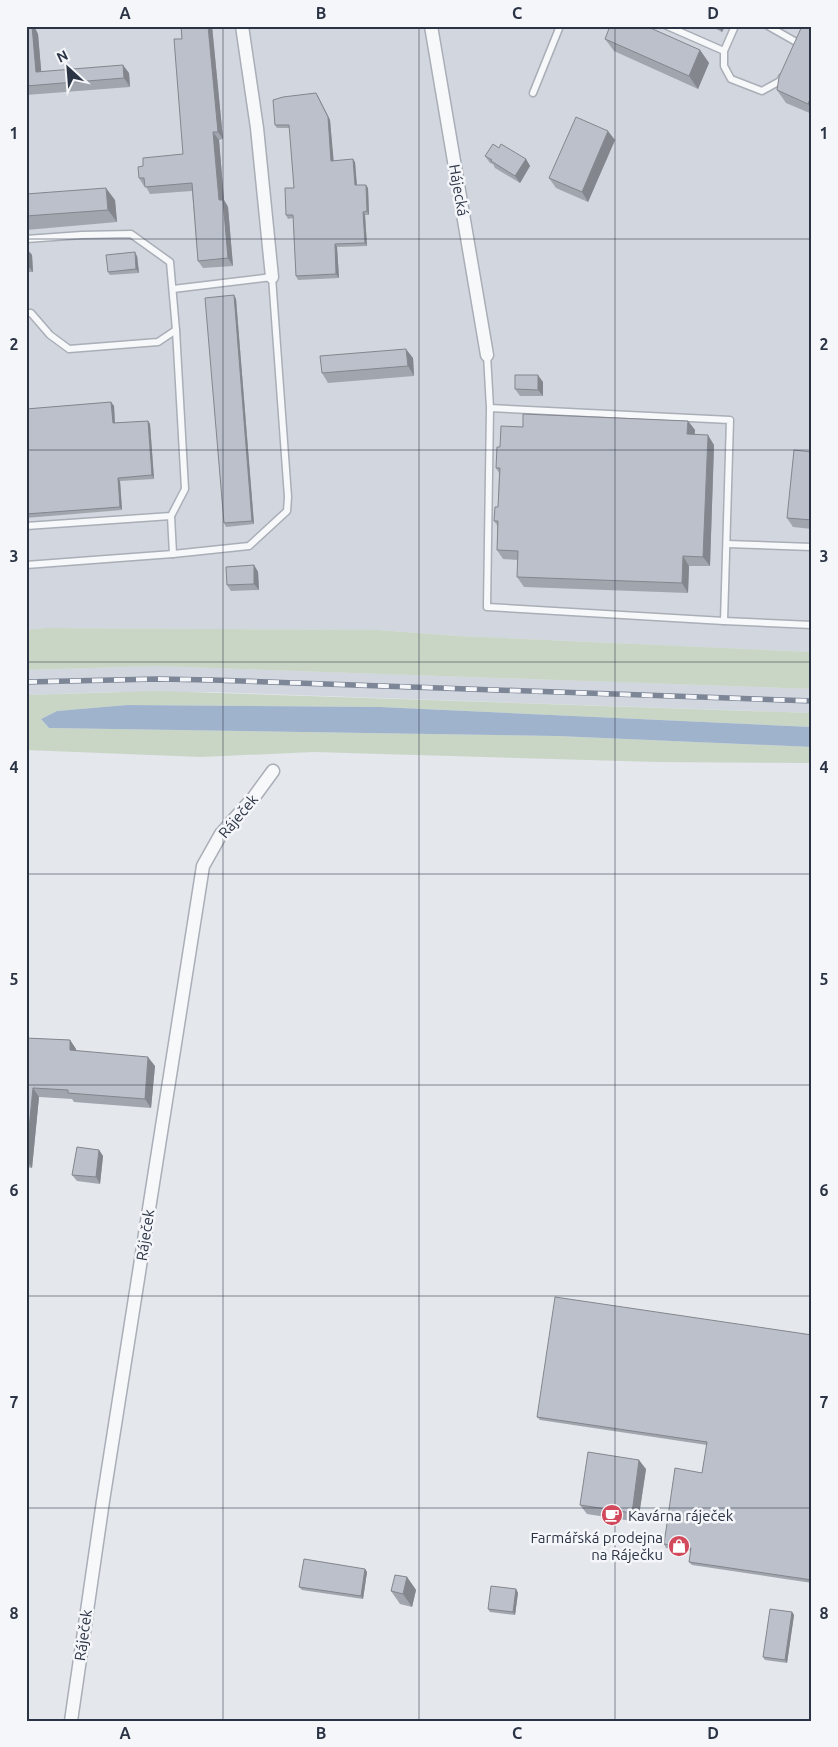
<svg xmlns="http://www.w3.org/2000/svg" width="838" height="1747" viewBox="0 0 838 1747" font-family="Ubuntu,sans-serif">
  <rect width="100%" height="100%" fill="#e4e7ec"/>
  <g fill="#d2d6de">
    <polygon points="26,26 812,26 812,652 458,636 379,630 45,628 26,630"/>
    <polygon points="157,666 812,689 812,713 211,692 112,692 26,695 26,670"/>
  </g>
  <g fill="#c9d6c5">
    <polygon points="45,628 379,630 458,636 812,652 812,689 212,668 157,666 26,670 26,630"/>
    <polygon points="157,691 812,713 812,727 380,707 127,705 57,711 41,719 49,728 557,736 812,747 812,763 658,762 314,752 201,757 26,750 26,695"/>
  </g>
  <polygon fill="#9fb4cc" points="127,705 380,707 812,727 812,747 557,736 49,728 41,719 57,711"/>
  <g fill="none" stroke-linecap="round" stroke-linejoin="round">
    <g stroke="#a9aeb7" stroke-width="9">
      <g id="lane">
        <polyline points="667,26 724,51"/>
        <polyline points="735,26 724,51 724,66 731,79 762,91 780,81 782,77"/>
        <polyline points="768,26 798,43"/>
        <polyline points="533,93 560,26"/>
        <polyline points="26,239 82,235 131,234 170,262 176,330 185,489 171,516 26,526"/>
        <polyline points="26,313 31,313 50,335 69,349 158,342 176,330"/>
        <polyline points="487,355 490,408 487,607 724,621 730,420 490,408"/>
        <polyline points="727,544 812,547"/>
        <polyline points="173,554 249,546 287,511 288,497 272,277 173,289"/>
        <polyline points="26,565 173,554 171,516"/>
        <polyline points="724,621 812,625"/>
      </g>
    </g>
    <g stroke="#a9aeb7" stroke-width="15">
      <g id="street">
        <polyline points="242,26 257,128 272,277"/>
        <polyline points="431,26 487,355"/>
        <polyline points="71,1721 103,1501 203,866 221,834 254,797 273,771"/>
      </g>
    </g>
    <use href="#lane" stroke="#f7f8fa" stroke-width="6"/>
    <use href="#street" stroke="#f7f8fa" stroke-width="12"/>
    <g stroke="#7d8696" stroke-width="5.5">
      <polyline id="rail" points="26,682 157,679 212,680 812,701"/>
    </g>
    <use href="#rail" stroke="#f4f6f9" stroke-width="4" stroke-dasharray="11" stroke-linecap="butt"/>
  </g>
  <g fill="#a1a5ae">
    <polygon points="26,26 34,26 38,34 41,71 129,73 130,87 26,95"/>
    <polygon points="181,26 212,26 223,139 219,140 224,200 228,207 233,266 203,268 198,261 192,191 150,194 145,185 144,186 139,178 143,166 183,154 182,39"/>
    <polygon points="710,26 725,26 722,32"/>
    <polygon points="812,26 812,114 786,103 777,90"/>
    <polygon points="605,39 700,50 709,63 698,89 614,51"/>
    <polygon points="318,96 330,120 333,161 355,162 357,185 368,188 369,215 365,215 367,246 337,247 339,278 298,280 296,276 293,218 288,219 286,215 294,188 290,128 277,128 275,125"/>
    <polygon points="615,140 588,202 556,188 549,178"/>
    <polygon points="499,148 526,159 530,166 520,183 495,168 493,164 490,163 485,156"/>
    <polygon points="26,194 115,200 117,222 26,230"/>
    <polygon points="26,248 32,255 33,272 26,272"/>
    <polygon points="137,256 139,273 110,275 108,272"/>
    <polygon points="234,295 236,299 254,524 226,527 224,523"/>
    <polygon points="413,358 414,376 328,383 322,373"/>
    <polygon points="543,382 543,396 520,396 515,389"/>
    <polygon points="111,402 114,406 115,423 148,421 150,424 154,479 120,481 122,510 26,518 26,409"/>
    <polygon points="688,421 695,430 694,435 714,445 710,566 689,566 688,593 524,587 517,577 518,560 503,559 497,550 497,525 494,521 498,507 499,473 496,468 500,447 523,427"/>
    <polygon points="812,452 812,529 793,527 787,518"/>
    <polygon points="254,565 258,572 259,590 231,591 227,585"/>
    <polygon points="26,1038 70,1040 76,1049 76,1051 155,1066 151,1108 74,1102 72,1099 39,1097 32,1168 26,1167"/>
    <polygon points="99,1150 103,1156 100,1184 77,1181 72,1175"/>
    <polygon points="812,1335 812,1583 692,1565 689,1562 691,1551 666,1548 664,1544 702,1473 707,1445 540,1420 537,1417"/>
    <polygon points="646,1469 638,1522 587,1514 580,1505"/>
    <polygon points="365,1569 367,1572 363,1599 302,1590 299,1587"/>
    <polygon points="407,1577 416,1590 412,1607 400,1604 391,1591"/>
    <polygon points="516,1589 518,1593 515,1615 490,1612 488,1609"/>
    <polygon points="792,1612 794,1615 787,1663 765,1660 763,1657"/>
  </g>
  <g fill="#83868d">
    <polygon points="29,26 34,26 38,34 42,80 36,72"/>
    <polygon points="208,26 212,26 223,139 218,132"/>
    <polygon points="718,26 725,26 722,32"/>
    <polygon points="700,50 709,63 698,89 689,76"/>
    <polygon points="123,65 129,73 130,87 124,78"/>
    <polygon points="316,93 330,120 334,164 331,161"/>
    <polygon points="812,95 812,110 808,104"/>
    <polygon points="608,131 615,140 588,202 582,192"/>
    <polygon points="213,132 219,140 224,200 228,207 233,266 228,258 219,200"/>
    <polygon points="353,159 355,162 357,188 355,185"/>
    <polygon points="526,159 530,166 520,183 515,176"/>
    <polygon points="366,185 368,188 369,215 367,211"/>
    <polygon points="106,188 115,200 117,222 108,210"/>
    <polygon points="363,212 365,215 367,246 365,243"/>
    <polygon points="335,244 337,247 339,278 336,274"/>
    <polygon points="26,248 32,255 33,272 26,263"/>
    <polygon points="135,252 137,256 139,273 136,269"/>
    <polygon points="234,295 236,299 254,524 252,521"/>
    <polygon points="406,349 413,358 414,376 408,366"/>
    <polygon points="538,375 543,382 543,396 538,390"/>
    <polygon points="111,402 114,406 115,427 113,423"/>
    <polygon points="148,421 150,424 154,479 152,475"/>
    <polygon points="688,421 695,430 694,444 687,434"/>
    <polygon points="708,435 714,445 710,566 703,557"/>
    <polygon points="118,478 120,481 122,510 120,507"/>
    <polygon points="683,556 689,566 688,593 682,583"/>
    <polygon points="254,565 258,572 259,590 254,584"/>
    <polygon points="70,1040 76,1049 76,1059 70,1050"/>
    <polygon points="148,1057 155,1066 151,1108 145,1099"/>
    <polygon points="33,1088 39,1097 32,1168 26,1159"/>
    <polygon points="99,1150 103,1156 100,1184 96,1177"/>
    <polygon points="639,1460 646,1469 638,1522 632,1513"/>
    <polygon points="365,1569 367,1572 363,1599 361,1596"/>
    <polygon points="407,1577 416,1590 412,1607 403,1594"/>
    <polygon points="516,1589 518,1593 515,1615 513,1612"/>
    <polygon points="792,1612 794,1615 787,1663 785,1660"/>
  </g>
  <g fill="#bbc0ca" stroke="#83868d">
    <polygon points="26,26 32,26 36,72 123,65 124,78 26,86"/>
    <polygon points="181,26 208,26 218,132 213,132 219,200 223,200 228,258 198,261 192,183 145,187 144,178 139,178 138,167 143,166 143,158 183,154 174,39 182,39"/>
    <polygon points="610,26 646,26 700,50 689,76 605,39"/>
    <polygon points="802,26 812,26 812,95 808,104 777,90 779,77"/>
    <polygon points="316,93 328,117 331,161 353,159 355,185 366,185 367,211 363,212 365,243 335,244 336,274 296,276 293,215 286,215 285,188 294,188 289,125 275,125 273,100 283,97"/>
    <polygon points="576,117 608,131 582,192 549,178"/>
    <polygon points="493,144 499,148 501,144 526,159 515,176 491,161 492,160 485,156"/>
    <polygon points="106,188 108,210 26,216 26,194"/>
    <polygon points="135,252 136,269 108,272 106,255"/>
    <polygon points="234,295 252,521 224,523 205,298"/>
    <polygon points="406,349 408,366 322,373 320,356"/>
    <polygon points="515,375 538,375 538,390 515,389"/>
    <polygon points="111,402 113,423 148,421 152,475 118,478 120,507 26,514 26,409"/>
    <polygon points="523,414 688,421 687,434 708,435 703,557 683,556 682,583 517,577 518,551 497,550 498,521 494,521 495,507 498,507 500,468 496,468 497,447 500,447 501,426 523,427"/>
    <polygon points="794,450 812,452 812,520 787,518"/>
    <polygon points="254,565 254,584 227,585 226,567"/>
    <polygon points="26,1038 70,1040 70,1050 148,1057 145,1099 68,1093 68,1090 33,1088 26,1159"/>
    <polygon points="77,1147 99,1150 96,1177 72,1175"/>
    <polygon points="555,1297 812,1335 812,1580 689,1562 691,1548 664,1544 675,1468 702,1473 707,1442 537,1417"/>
    <polygon points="588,1452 639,1460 632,1513 580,1505"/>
    <polygon points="304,1559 365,1569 361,1596 299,1587"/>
    <polygon points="395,1575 407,1577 403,1594 391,1591"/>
    <polygon points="491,1586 516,1589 513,1612 488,1609"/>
    <polygon points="770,1609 792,1612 785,1660 763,1657"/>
  </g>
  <path fill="none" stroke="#2b3445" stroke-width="1" stroke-opacity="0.55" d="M223,26V1721M419,26V1721M615,26V1721M26,239H812M26,450H812M26,662H812M26,874H812M26,1085H812M26,1296H812M26,1508H812"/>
  <defs>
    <g id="cafe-disc" transform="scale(1.125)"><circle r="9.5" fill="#d1495b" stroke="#f4f6f9"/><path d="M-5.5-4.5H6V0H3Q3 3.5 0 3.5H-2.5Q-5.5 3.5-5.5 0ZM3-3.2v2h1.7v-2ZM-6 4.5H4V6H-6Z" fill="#fff"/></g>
    <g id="shop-disc" transform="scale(1.125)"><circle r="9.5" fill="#d1495b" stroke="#f4f6f9"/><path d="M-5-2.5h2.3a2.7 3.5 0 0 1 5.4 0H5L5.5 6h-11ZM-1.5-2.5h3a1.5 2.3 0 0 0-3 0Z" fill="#fff"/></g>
  </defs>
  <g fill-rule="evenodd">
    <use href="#cafe-disc" x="612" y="1515"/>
    <use href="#shop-disc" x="679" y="1546"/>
  </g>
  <g text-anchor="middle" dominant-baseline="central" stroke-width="5" stroke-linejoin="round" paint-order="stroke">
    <g font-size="15" fill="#2b3445" stroke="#f4f6f9">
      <text transform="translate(459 190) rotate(80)">Hájecká</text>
      <text transform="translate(238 816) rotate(-50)">Ráječek</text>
      <text transform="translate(145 1235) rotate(-81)">Ráječek</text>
      <text transform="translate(83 1635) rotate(-82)">Ráječek</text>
    </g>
    <g font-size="15" fill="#2b3445" stroke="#f4f6f9" text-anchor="start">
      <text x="628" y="1515">Kavárna ráječek</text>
      <text x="663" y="1537" text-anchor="end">Farmářská prodejna<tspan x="663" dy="17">na Ráječku</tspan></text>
    </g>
  </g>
  <rect width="838" height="1747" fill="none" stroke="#f4f6f9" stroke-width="55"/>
  <g transform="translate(68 68) rotate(334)" stroke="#f4f6f9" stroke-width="4" paint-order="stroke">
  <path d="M0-4L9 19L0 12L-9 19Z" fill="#2b3445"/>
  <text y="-8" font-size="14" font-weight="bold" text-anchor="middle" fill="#2b3445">N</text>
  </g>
  <rect x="28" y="28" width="782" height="1692" fill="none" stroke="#2b3445" stroke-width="2"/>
  <g font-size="16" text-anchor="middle" font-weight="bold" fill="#2b3445">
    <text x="125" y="19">A</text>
    <text x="321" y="19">B</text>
    <text x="517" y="19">C</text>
    <text x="713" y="19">D</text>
    <text x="14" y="139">1</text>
    <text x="824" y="139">1</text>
    <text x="14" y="350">2</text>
    <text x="824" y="350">2</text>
    <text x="14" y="562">3</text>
    <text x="824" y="562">3</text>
    <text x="14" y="773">4</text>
    <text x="824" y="773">4</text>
    <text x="14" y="985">5</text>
    <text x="824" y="985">5</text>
    <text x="14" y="1196">6</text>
    <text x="824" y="1196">6</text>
    <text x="14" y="1408">7</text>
    <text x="824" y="1408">7</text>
    <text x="14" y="1619">8</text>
    <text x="824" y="1619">8</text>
    <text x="125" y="1739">A</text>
    <text x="321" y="1739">B</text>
    <text x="517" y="1739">C</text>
    <text x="713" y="1739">D</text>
  </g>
</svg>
